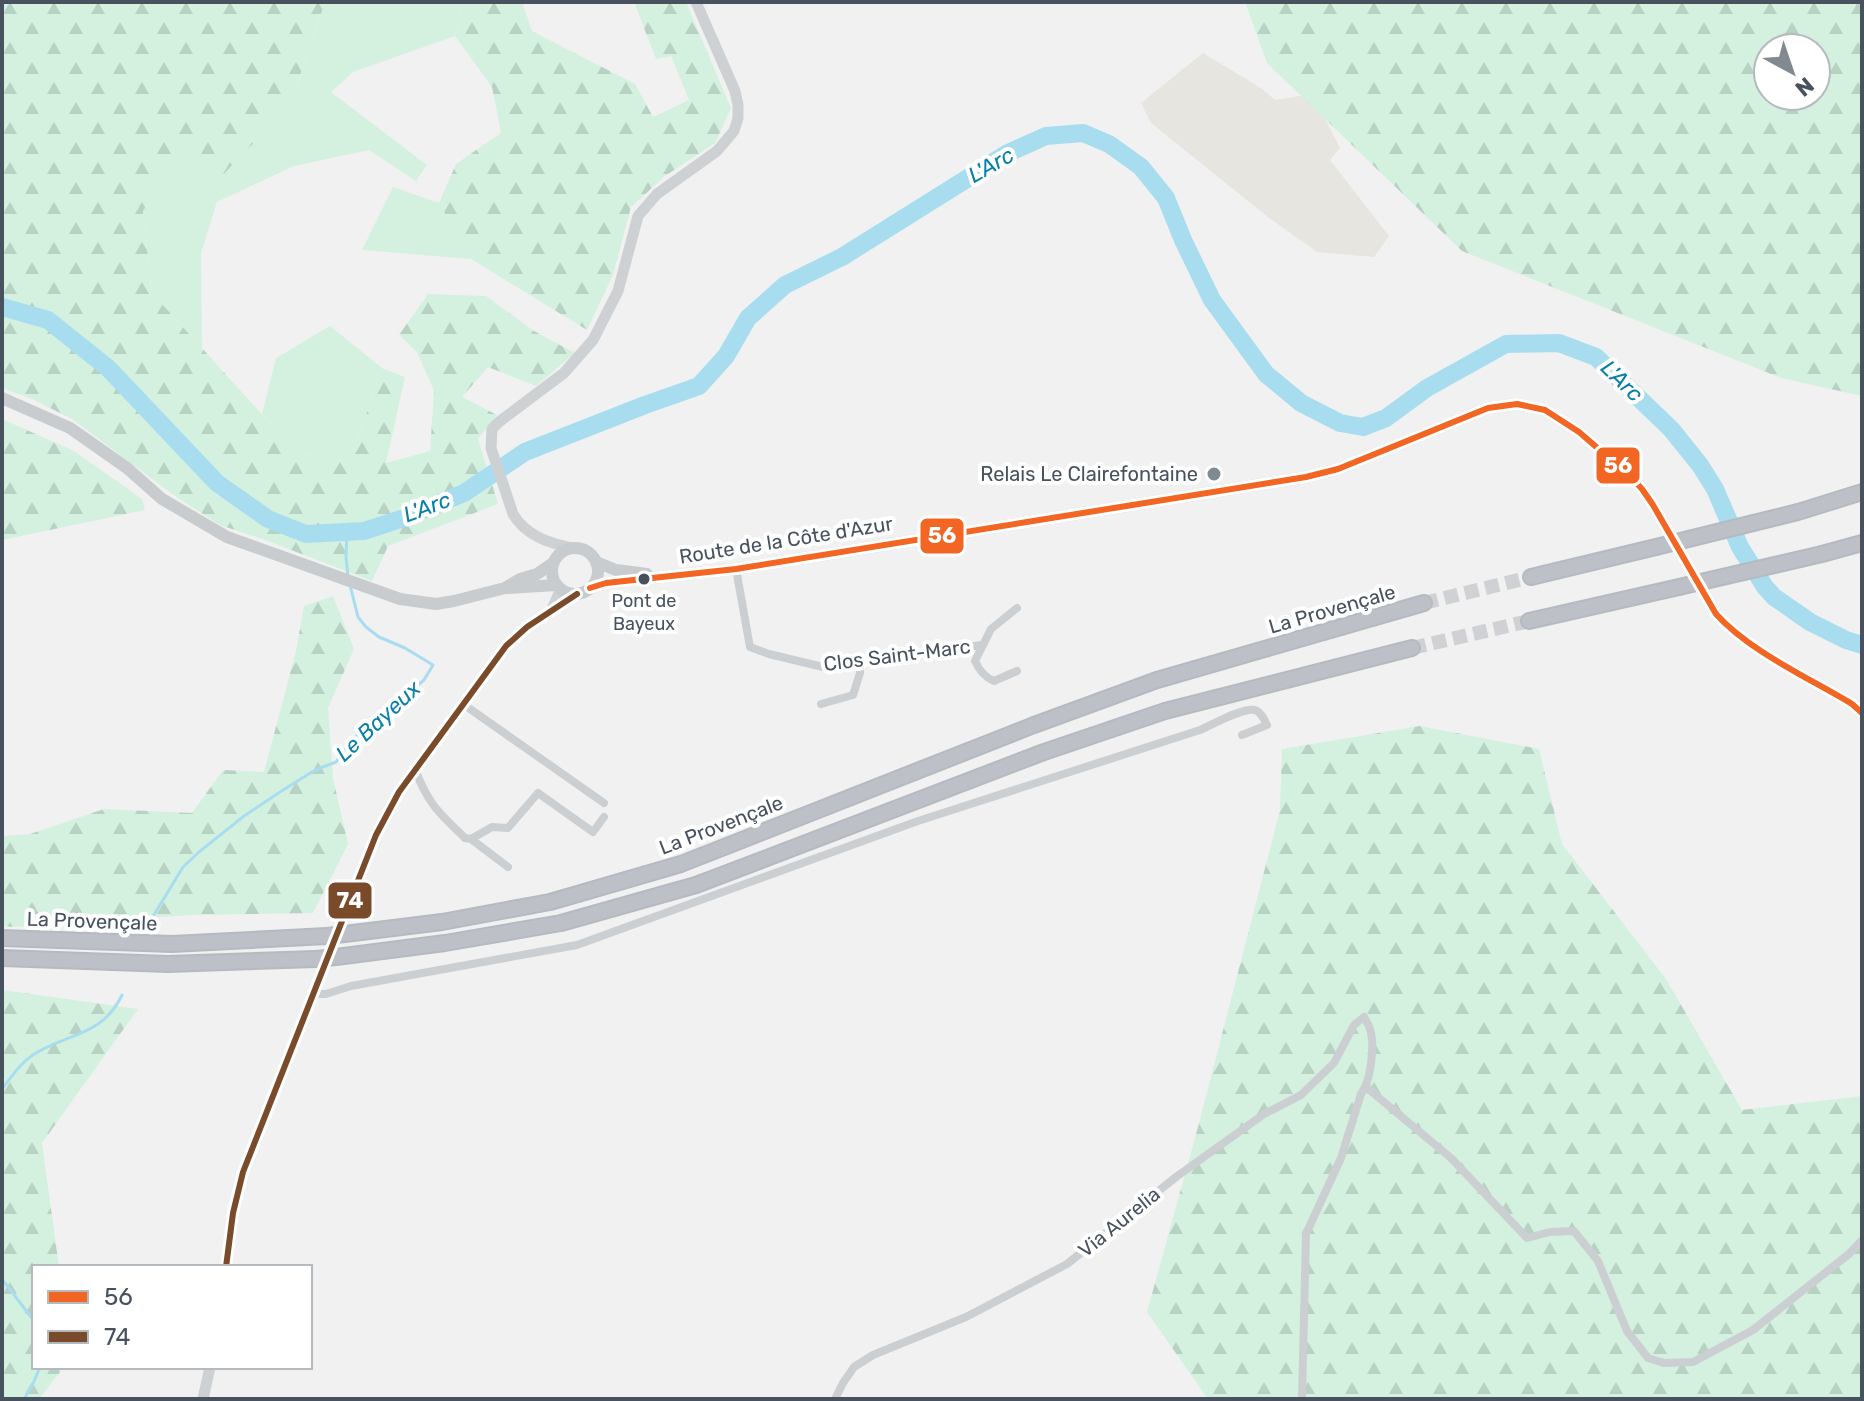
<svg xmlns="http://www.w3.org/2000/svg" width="1864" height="1401" viewBox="0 0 1864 1401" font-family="Rubik,sans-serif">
  <defs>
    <pattern id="forest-firs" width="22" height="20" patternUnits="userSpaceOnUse" patternTransform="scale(2)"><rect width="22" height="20" fill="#d4f1e0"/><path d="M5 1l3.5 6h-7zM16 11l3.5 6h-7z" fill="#b7d1c3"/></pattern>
  </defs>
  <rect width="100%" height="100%" fill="#f1f1f1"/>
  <polygon fill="#e6e5df" points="1203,53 1261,88 1275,100 1312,94 1340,148 1330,160 1389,236 1374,257 1317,252 1268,217 1151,123 1141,103"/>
  <g fill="#d4f1e0">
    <polygon points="325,2 461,2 455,36 353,72 331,92 427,165 416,181 369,150 294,166 217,202 201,253 202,348 152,293 143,211 178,157 217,181 290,105"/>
    <polygon points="393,187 439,203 471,259 362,250"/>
    <polygon points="330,326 382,368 350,462 297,453 262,414 276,358"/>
  </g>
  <g fill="url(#forest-firs)" fill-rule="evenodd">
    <polygon points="2,2 325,2 290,105 217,181 178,158 143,211 152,293 297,453 350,462 382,368 405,377 386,463 430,451 434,391 417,352 399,335 428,294 486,296 534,331 575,353 536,386 488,367 462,397 497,415 478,439 498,504 388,546 372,581 265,540 220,525 172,494 72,419 32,399 2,388"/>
    <polygon points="461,2 522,2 532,31 635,84 653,117 689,100 671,56 656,59 634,2 686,2 731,108 715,143 665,176 631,207 613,275 587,330 471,259 439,203 456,164 501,133 492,87 455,36"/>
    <path d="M1245,2H1862V396L1781,378L1462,251L1267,63ZM1816,48V96H1768V48Z"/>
    <polygon points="2,419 74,451 142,499 145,510 2,540"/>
    <polygon points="333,596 354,649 328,708 333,778 348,844 313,913 191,915 14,927 2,926 2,836 30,834 104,809 192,813 223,770 264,772 296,651 304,606"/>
    <polygon points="1420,726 1539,749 1562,844 1666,979 1742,1110 1862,1096 1862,1399 1208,1399 1147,1312 1198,1127 1280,810 1282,749"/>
    <polygon points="2,990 138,1009 42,1143 59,1267 34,1267 34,1367 64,1367 39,1399 2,1399"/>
  </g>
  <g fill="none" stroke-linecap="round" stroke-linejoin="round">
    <g stroke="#a8ddf0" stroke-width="3">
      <polyline points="347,531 346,557 348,577"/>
      <polyline points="152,918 183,867 199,852 244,816 280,792 315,770 336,762 353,739 424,680 433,665 405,648 379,637 366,627 358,617 350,585"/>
      <path d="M2,1089C12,1076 22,1061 36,1053C70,1033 103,1035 122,995"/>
      <polyline points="2,1279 34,1321"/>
      <polyline points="24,1399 32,1386 40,1367"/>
    </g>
    <polyline stroke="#a8ddf0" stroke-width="18" points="2,307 48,320 108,368 217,483 268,519 306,534 364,531 404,518 464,493 525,452 645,405 699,386 726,356 748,318 785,285 842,257 1008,153 1046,136 1083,133 1109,144 1141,167 1166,198 1183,240 1212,300 1266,374 1301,403 1340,423 1363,427 1386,418 1427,388 1506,344 1559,343 1596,357 1671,429 1700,465 1715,489 1740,547 1765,587 1774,597 1810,622 1846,640 1862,645"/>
    <g stroke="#cfd1d4" stroke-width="14" stroke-dasharray="14 7" stroke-linecap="butt">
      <polyline points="1424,603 1531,577"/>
      <polyline points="1412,648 1529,621"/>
    </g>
    <g stroke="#b5bac1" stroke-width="18">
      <g id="highway">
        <polyline points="1798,512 1862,492"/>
        <polyline points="1822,554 1862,543"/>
        <polyline points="1531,577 1656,547"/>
        <polyline points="1529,621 1679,587"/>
        <polyline points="345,934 442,922 550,902 681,864 1034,725 1157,680 1424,603"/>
        <polyline points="2,938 172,944 327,936"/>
        <polyline points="336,957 445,943 561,923 696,885 1044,752 1165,711 1412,648"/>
        <polyline points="2,958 168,964 316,959"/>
      </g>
    </g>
    <g stroke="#cccfd2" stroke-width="8">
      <polyline points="736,569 750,647 769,654 823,667 982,645"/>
      <path d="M1017,608L991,629L975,661C979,670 984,677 994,681L1017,671"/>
      <polyline points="463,704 604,803"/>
      <polyline points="821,704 853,695 860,673 860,662"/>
      <path d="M415,769C428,804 439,813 465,838L471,839L492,827L508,828L538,793L593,832L604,817"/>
      <polyline points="471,839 508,867"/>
      <path d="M313,994H326L351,986L577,945L918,821L1200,730C1212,725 1243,707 1255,710C1261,712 1264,719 1267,725L1242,735"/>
      <polyline points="1366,1087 1451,1158 1527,1238 1550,1232 1574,1231 1598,1261 1627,1331 1648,1358 1664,1363 1693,1362 1753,1330 1849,1254 1862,1240"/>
      <path d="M835,1399L843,1383L854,1367L873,1355L966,1317L1067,1264L1176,1177L1264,1114L1301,1095L1334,1063L1354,1025L1364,1017C1366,1021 1369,1024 1370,1029C1375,1045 1371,1081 1361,1094L1341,1158L1306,1234L1302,1399"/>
    </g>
    <g stroke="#ced1d4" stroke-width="11">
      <path d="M572,548C549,543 526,536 513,514L491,448L492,429L499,422L564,373L593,340L618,291L638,216L657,194L717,151L734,131L738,118V105L735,91L696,2"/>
      <polyline points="551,611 561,589"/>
      <polyline points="226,1267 233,1213 243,1172 376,835 399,792 506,646 527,627 577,594"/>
      <polyline points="203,1399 210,1367"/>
    </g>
    <g stroke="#c8cccf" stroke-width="12">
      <polyline points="2,398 70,428 127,468 162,499 227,537 400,599 436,604 454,601 505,588 520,579 537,574 553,563"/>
      <circle cx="575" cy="571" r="23"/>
      <polyline points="596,562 616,570 647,574"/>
      <polyline points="508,588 556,585"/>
      <path d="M590,588L606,583L736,569L1306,477L1338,469L1488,408L1517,404L1545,410L1579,432L1631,477L1642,489L1653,505L1716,614C1749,651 1809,678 1852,704L1862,713"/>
    </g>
    <use href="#highway" stroke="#bdc1c7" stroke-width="14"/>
    <g stroke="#b5bac1" stroke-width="18" stroke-linecap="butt">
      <g id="highway-bridge">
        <polyline points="1656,547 1798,512"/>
        <polyline points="1679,587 1822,554"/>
        <polyline points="327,936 345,934"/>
        <polyline points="316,959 336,957"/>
      </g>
    </g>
    <use href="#highway-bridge" stroke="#bdc1c7" stroke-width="14"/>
    <g stroke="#fff" stroke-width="12">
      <path id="bus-1" d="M590,588L606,583L736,569L1306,477L1338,469L1488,408L1517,404L1545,410L1579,432L1631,477L1642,489L1653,505L1716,614C1749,651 1809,678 1852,704L1862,713"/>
    </g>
    <g stroke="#fff" stroke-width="12">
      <polyline id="bus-2" points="226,1267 233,1213 243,1172 376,835 399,792 506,646 527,627 577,594"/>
    </g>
    <use href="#bus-1" stroke="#f26522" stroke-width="6"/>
    <use href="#bus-2" stroke="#7a4b2a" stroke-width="6"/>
  </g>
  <circle fill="#828a91" stroke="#fff" stroke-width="3" cx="1214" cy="474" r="8"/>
  <circle fill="#47525e" stroke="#fff" stroke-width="3" cx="644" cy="579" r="7"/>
  <g text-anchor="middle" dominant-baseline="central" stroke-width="8" stroke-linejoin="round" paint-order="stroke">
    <g font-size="18" fill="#47525e" stroke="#fff">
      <text x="644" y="601">Pont de<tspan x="644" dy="23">Bayeux</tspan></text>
    </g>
    <g font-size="20" fill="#47525e" stroke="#fff" text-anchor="end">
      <text x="1198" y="474">Relais Le Clairefontaine</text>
    </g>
    <g font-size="20" fill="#47525e" stroke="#fff">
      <text transform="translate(786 540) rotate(-9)">Route de la Côte d'Azur</text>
      <text transform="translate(1332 609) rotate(-16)">La Provençale</text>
      <text transform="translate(897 655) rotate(-7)">Clos Saint-Marc</text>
      <text transform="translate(721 825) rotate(-21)">La Provençale</text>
      <text transform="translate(92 921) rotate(2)">La Provençale</text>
      <text transform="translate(1119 1222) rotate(-39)">Via Aurelia</text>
    </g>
    <g font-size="22" font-style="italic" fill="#087fa8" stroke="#fff">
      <text transform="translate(991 165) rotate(-30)">L'Arc</text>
      <text transform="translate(1622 381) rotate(44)">L'Arc</text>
      <text transform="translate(427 507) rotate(-21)">L'Arc</text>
      <text transform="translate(378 721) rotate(-43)">Le Bayeux</text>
    </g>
  </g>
  <g stroke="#fff" stroke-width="3">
    <rect x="1595" y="446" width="46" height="39" rx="8" fill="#f26522"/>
    <rect x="919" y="517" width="46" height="38" rx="8" fill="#f26522"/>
    <rect x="327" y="881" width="46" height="39" rx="8" fill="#7a4b2a"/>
  </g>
  <g font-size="22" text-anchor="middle" font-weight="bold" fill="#fff">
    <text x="1618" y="473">56</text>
    <text x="942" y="543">56</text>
    <text x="350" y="908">74</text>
  </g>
  <rect width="1864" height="1401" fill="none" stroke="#47525e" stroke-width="8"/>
  <rect x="32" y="1265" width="280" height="104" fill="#ffffff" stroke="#b5babf" stroke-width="2"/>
  <rect x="48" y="1291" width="40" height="12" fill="#f26522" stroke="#b5babf" stroke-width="2"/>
  <text x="104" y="1305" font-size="24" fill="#47525e">56</text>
  <rect x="48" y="1331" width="40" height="12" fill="#7a4b2a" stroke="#b5babf" stroke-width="2"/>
  <text x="104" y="1345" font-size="24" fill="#47525e">74</text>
  <g transform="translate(1792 72) rotate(140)"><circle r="38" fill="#ffffff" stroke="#b5babf" stroke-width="2"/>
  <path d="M0-6L14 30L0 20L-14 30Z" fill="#828a91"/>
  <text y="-12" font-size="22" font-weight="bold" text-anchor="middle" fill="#47525e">N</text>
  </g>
</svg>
